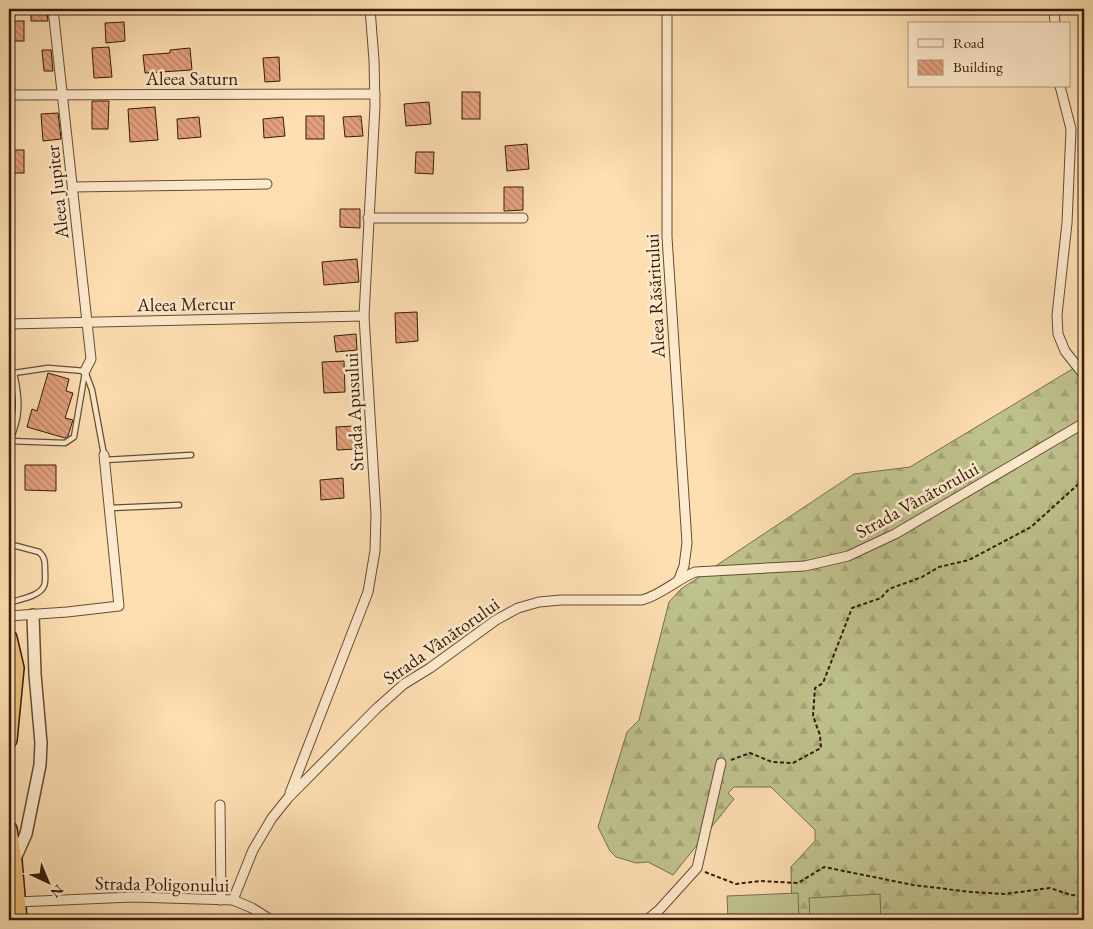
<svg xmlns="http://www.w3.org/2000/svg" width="1093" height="929" viewBox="0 0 1093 929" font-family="'EB Garamond',serif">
  <defs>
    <pattern id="forest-firs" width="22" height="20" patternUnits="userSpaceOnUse" patternTransform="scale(1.25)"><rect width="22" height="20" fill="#bfc28d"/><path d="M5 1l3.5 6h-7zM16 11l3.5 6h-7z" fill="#a5a678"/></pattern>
    <pattern id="building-back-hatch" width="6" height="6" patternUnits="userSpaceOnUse" patternTransform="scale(1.25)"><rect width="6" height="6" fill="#e5a17e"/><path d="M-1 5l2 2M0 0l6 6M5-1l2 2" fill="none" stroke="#ba8265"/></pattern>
  </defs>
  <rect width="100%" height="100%" fill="#fedfb2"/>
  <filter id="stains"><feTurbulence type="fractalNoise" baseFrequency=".004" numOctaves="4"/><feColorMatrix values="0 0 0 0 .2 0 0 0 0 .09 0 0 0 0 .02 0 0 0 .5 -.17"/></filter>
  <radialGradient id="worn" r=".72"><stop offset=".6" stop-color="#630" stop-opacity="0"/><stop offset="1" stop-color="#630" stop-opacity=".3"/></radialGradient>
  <polygon fill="url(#forest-firs)" stroke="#7a6e4c" points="1084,362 1084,920 792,920 791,867 815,841 815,830 771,787 734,787 728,793 734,799 673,875 648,862 636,863 616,857 610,851 598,827 627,732 639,720 669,602 681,589 854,474 910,467"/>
  <g fill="#bfc28d" stroke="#7a6e4c">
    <polygon points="798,893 799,920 728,920 727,896"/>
    <polygon points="880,894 881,920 810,920 809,898"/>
  </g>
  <g fill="url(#building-back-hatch)" stroke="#341b0b">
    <polygon points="31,12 47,12 48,21 31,21"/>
    <rect x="9" y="21" width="15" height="20"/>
    <polygon points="124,22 125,41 106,43 105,23"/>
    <polygon points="109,47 112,77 94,78 92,48"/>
    <polygon points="190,48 192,70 145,73 143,55 170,53 170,50"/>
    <polygon points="42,50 51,50 53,71 44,71"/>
    <polygon points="279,57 280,81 265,82 263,58"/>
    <rect x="462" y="92" width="18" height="27"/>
    <polygon points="92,101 109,101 108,129 92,129"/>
    <polygon points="429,102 431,124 406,126 404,104"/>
    <polygon points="155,107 158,140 130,142 128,109"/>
    <polygon points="58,113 61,139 43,141 41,114"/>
    <rect x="306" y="116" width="18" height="23"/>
    <polygon points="361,116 363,136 345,137 343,117"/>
    <polygon points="199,117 201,137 178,139 177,119"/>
    <polygon points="283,117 285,136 264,138 263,119"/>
    <polygon points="527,144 529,169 507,171 505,146"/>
    <rect x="9" y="150" width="15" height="23"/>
    <polygon points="416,152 434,152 433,174 415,173"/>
    <polygon points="504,187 523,187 523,210 504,211"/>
    <polygon points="340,209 360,209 360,228 340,227"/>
    <polygon points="357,259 359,282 324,285 322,262"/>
    <polygon points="417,312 418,341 396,343 395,313"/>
    <polygon points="356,334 357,350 336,352 334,336"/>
    <polygon points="344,361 345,392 324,393 322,362"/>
    <polygon points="48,373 69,379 66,391 73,393 65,418 73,420 68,436 65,438 27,427 32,409 37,411"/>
    <polygon points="355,426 356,449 337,450 336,427"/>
    <polygon points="25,465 56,465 56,491 25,490"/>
    <polygon points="343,478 344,498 321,500 320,480"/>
  </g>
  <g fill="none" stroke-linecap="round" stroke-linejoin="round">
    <g stroke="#664c35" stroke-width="7">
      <g id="service">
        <path d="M9,373H14C20,399 21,417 9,442"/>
        <polyline points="14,373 48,368 85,371 92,390 104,455"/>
        <polyline points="9,441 65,443 74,437 85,372"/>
        <polyline points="105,460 191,455"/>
        <polyline points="110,508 179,505"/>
        <path d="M9,544L39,552C45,557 45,562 45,570C45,575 46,581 44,586C39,597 19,599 9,603"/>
      </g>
    </g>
    <g stroke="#664c35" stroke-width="11">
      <g id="minor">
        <polyline points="53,9 91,359 85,371"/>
        <polyline points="667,9 667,237 687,543 684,566 679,579"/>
        <polyline points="1054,9 1055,24"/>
        <polyline points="1060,86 1071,129 1067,223 1057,315 1058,334 1065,351 1084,375"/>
        <polyline points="9,95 375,94"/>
        <polyline points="73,187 267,184"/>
        <polyline points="368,218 523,218"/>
        <polyline points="9,324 364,316"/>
        <polyline points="9,616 67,612 119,606 104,455"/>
        <polyline points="290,793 368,592 375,551 376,514 364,316 375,106 374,60 370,9"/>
        <polyline points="220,805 221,900"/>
        <path d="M233,900L253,850L272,818L288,798L377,708L404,684L430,668L496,620L518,608L539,602L561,600H642C661,595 676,580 695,572L805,566L848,556L895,534L1084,423"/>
        <polyline points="17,902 132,897 233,900 252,908 271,920"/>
        <polyline points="647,920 659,910 697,868 721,763"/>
      </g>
    </g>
    <g stroke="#664c35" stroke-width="14">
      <polyline id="tertiary" points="14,861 26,834 40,765 41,743 35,674 33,615"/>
    </g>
    <g stroke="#341b0b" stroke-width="18">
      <g id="trunk">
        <polyline points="9,638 16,668 9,740"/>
        <polyline points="9,829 14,861 19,920"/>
      </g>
    </g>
    <g stroke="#341b0b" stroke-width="2" stroke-dasharray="4 2.5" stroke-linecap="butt">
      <polyline points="731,760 750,753 772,762 793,763 821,748 820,735 813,716 815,688 823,683 852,608 881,598 889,589 922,577 939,567 969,560 1031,527 1084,479"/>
      <polyline points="705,872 736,884 760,881 798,883 824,867 913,885 971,892 1005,894 1050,888 1071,895 1084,896"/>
    </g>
    <use href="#service" stroke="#feeacd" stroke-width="4.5"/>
    <use href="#minor" stroke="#feeacd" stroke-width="9"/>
    <use href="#tertiary" stroke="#feeacd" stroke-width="11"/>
    <use href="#trunk" stroke="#efc079" stroke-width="15"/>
  </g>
  <g text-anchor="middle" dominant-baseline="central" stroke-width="5" stroke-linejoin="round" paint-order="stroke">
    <g font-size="19" fill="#341b0b" stroke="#feeacd">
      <text x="192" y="78">Aleea Saturn</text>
      <text transform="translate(57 192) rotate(-96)">Aleea Jupiter</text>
      <text transform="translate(655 296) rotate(-93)">Aleea Răsăritului</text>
      <text transform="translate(186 304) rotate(-1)">Aleea Mercur</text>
      <text transform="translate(354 412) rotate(-93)">Strada Apusului</text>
      <text transform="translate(917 500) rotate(-29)">Strada Vânătorului</text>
      <text transform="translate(441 641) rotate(-35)">Strada Vânătorului</text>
      <text transform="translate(162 884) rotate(1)">Strada Poligonului</text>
    </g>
  </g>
  <rect width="1093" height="929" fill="none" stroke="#fedfb2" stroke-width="30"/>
  <rect x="10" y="10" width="1073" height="909" fill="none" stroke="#341b0b" stroke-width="2.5"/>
  <rect x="15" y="15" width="1063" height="899" fill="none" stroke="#341b0b"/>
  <rect x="908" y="22" width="162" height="65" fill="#feeacd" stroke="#ad977f"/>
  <rect x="918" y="39" width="25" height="8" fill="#feeacd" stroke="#ad977f"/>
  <text x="953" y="48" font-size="15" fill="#341b0b">Road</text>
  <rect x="918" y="60" width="25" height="15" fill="url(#building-back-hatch)" stroke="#ad977f"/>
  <text x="953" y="72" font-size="15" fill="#341b0b">Building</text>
  <g transform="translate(48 882) rotate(136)" stroke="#feeacd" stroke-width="4" paint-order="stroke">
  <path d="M0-4L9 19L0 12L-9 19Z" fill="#341b0b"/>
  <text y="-8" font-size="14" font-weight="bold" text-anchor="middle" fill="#341b0b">N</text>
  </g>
  <rect width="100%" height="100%" filter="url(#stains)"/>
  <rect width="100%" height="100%" fill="url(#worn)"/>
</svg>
